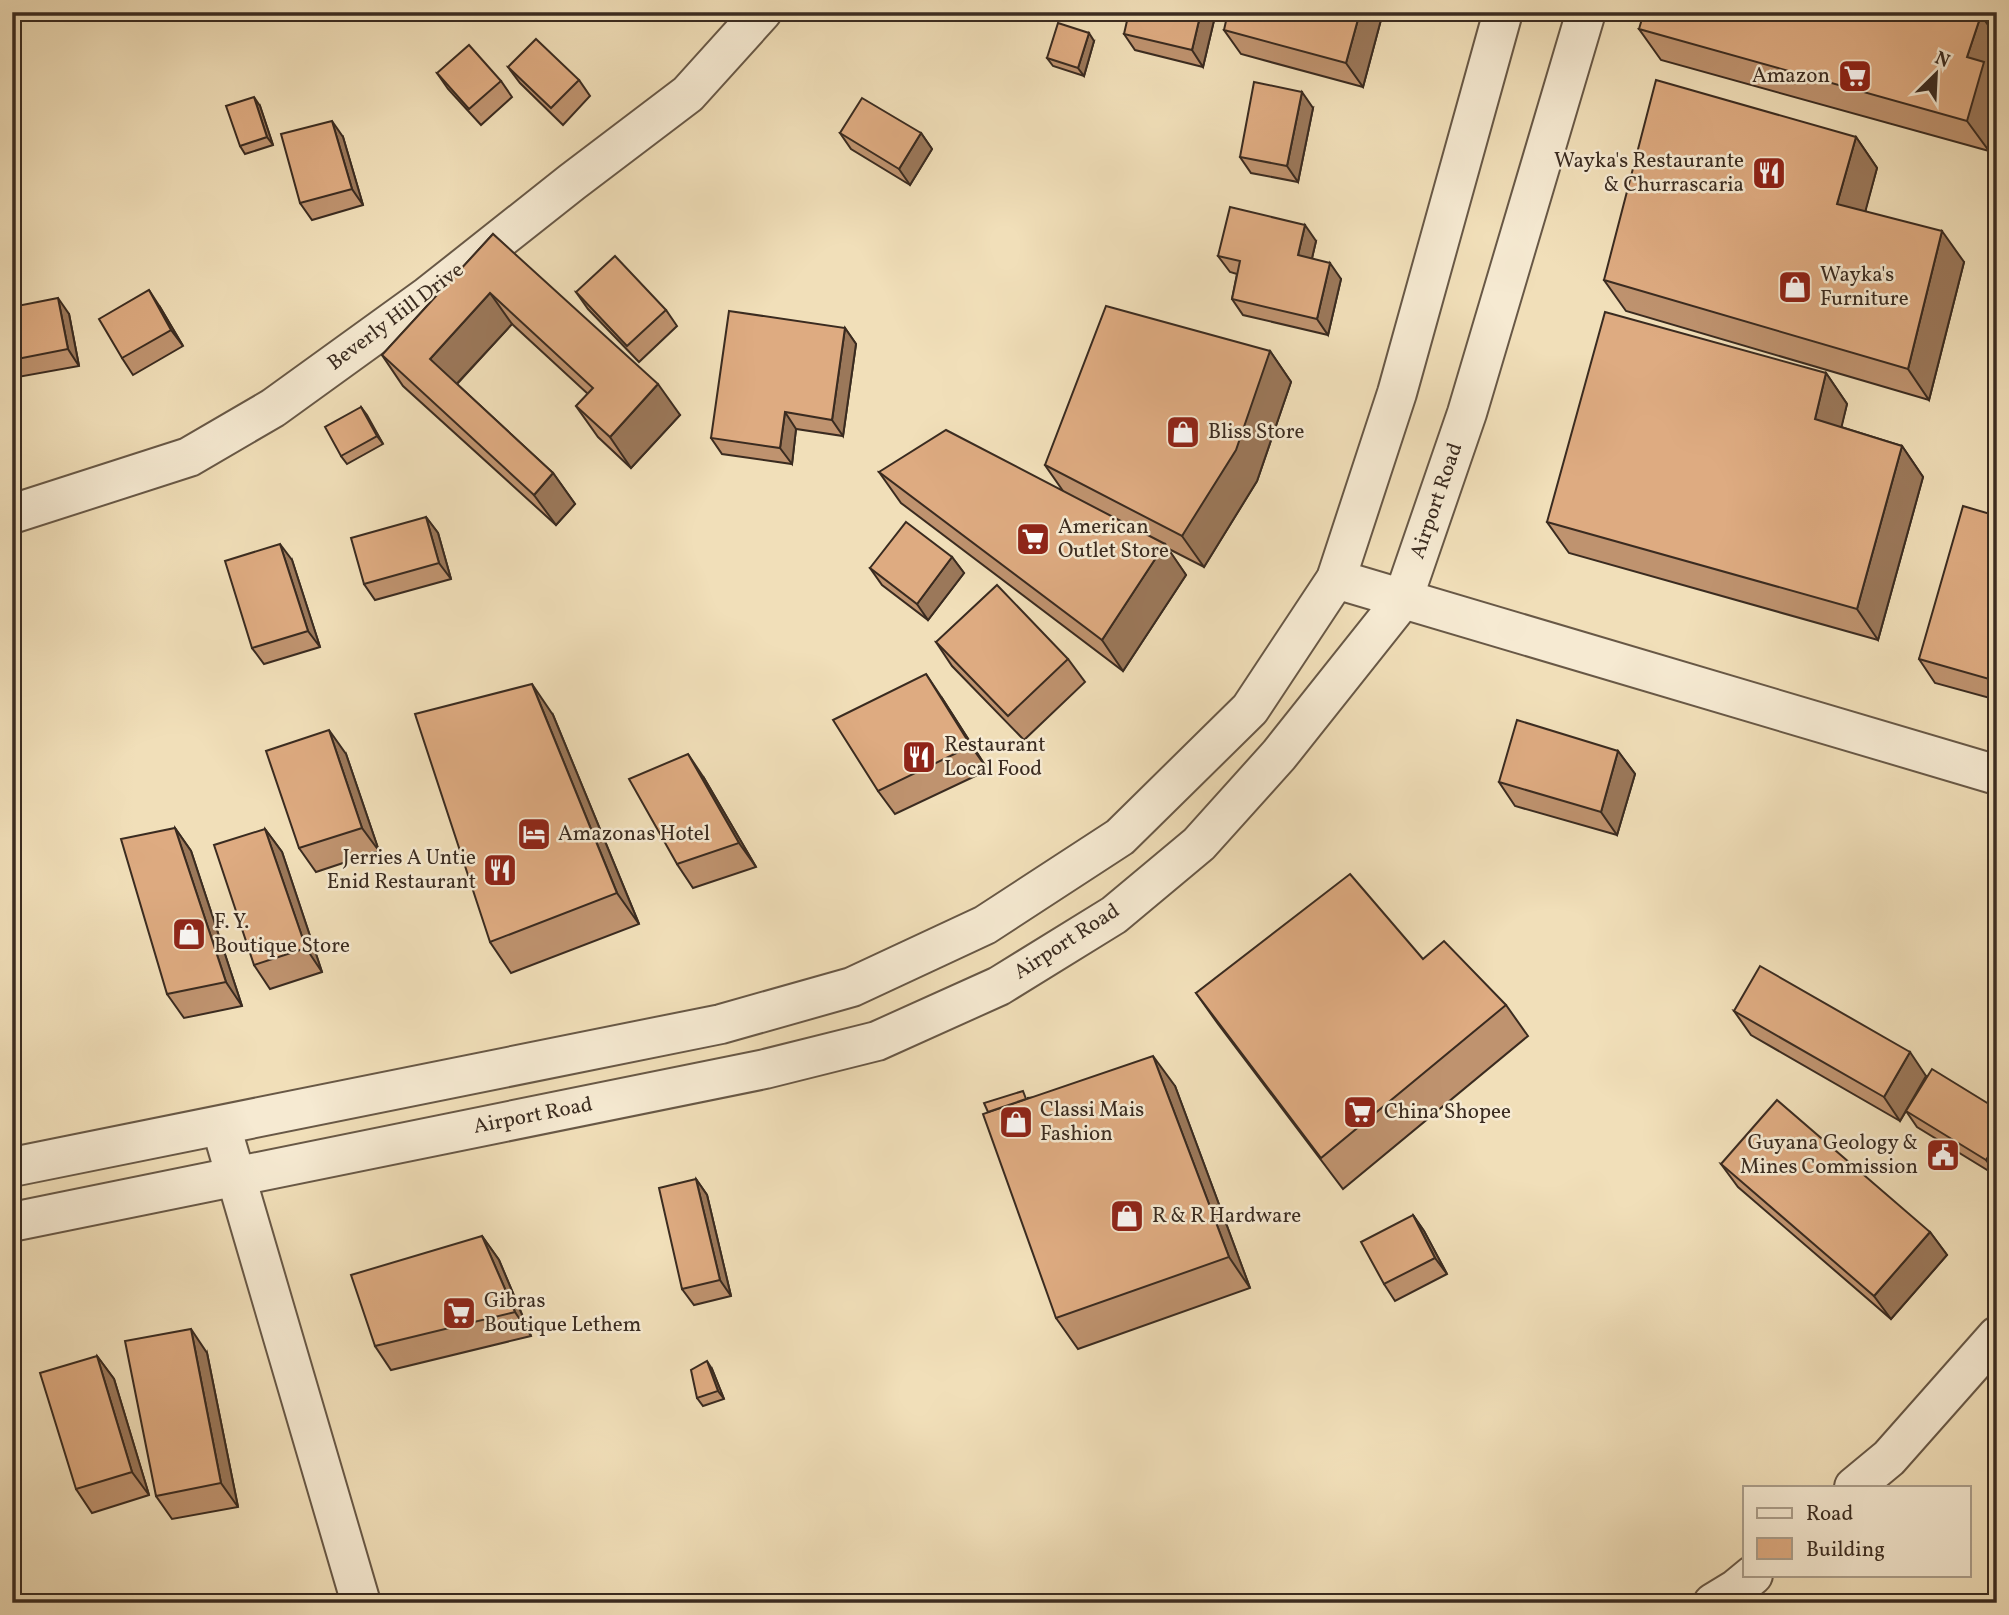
<svg xmlns="http://www.w3.org/2000/svg" width="2009" height="1615" viewBox="0 0 2009 1615" font-family="Vollkorn,serif">
  <rect width="100%" height="100%" fill="#f1dfb9"/>
  <filter id="stains"><feTurbulence type="fractalNoise" baseFrequency=".00286" numOctaves="4"/><feColorMatrix values="0 0 0 0 .2 0 0 0 0 .09 0 0 0 0 .02 0 0 0 .5 -.17"/></filter>
  <radialGradient id="worn" r=".72"><stop offset=".6" stop-color="#630" stop-opacity="0"/><stop offset="1" stop-color="#630" stop-opacity=".3"/></radialGradient>
  <g fill="none" stroke-linecap="round" stroke-linejoin="round">
    <g stroke="#685846" stroke-width="42">
      <g id="minor">
        <polyline points="12,514 189,457 273,408 428,296 572,182 688,94 762,12"/>
        <polyline points="1336,579 1997,775"/>
        <polyline points="221,1126 361,1603"/>
        <polyline points="1854,1487 1889,1458 1997,1336"/>
        <polyline points="1713,1603 1736,1589 1753,1575"/>
      </g>
    </g>
    <g stroke="#685846" stroke-width="42">
      <g id="tertiary">
        <polyline points="12,1167 721,1024 852,987 985,925 1120,837 1250,709 1336,579 1397,393 1503,12"/>
        <polyline points="12,1222 765,1069 877,1041 999,986 1114,915 1199,844 1279,755 1403,599 1467,413 1586,12"/>
      </g>
    </g>
    <use href="#minor" stroke="#f6ead2" stroke-width="38"/>
    <use href="#tertiary" stroke="#f6ead2" stroke-width="38"/>
  </g>
  <g fill="#bf936f" stroke="#3a2b20" stroke-width="2">
    <polygon points="1216,12 1203,67 1135,50 1124,34"/>
    <polygon points="1382,16 1363,87 1241,54 1224,30"/>
    <polygon points="1639,29 1997,38 1997,63 1993,75 1997,80 1997,124 1989,151 1661,60"/>
    <polygon points="1094,41 1084,76 1053,66 1047,58"/>
    <polygon points="508,67 579,80 590,96 563,125 520,83"/>
    <polygon points="437,73 501,81 512,97 481,125 448,89"/>
    <polygon points="260,106 273,145 245,154 240,146"/>
    <polygon points="1313,108 1298,182 1251,173 1240,157"/>
    <polygon points="840,133 921,133 932,149 910,185 851,149"/>
    <polygon points="343,137 363,205 312,220 300,203"/>
    <polygon points="1856,137 1877,168 1865,211 1964,262 1929,400 1626,311 1604,280"/>
    <polygon points="493,234 680,415 631,468 598,437 576,406 588,394 512,324 457,384 553,473 575,504 556,525 403,386 382,355"/>
    <polygon points="1316,241 1312,258 1341,279 1328,335 1243,315 1232,299 1237,274 1230,272 1218,256"/>
    <polygon points="576,292 666,310 677,326 639,362 588,309"/>
    <polygon points="12,307 69,314 79,366 18,377 12,369"/>
    <polygon points="160,307 183,346 133,375 122,358"/>
    <polygon points="845,328 856,344 843,436 796,429 792,464 722,454 711,438"/>
    <polygon points="1270,351 1291,382 1257,481 1204,567 1167,548 1186,575 1123,671 901,503 879,472 1063,491 1045,465"/>
    <polygon points="1826,373 1847,404 1841,427 1902,446 1923,477 1878,640 1569,553 1547,522"/>
    <polygon points="361,407 383,444 347,464 341,456"/>
    <polygon points="1997,516 1997,700 1935,683 1919,659"/>
    <polygon points="426,517 438,533 451,579 375,600 364,584"/>
    <polygon points="952,557 964,573 928,620 882,585 870,568"/>
    <polygon points="292,560 320,647 264,664 252,648"/>
    <polygon points="936,642 1068,659 1085,682 1024,740 952,666"/>
    <polygon points="942,698 988,770 895,814 878,791"/>
    <polygon points="553,715 639,924 511,973 490,942"/>
    <polygon points="1618,751 1635,774 1617,835 1515,806 1499,782"/>
    <polygon points="346,754 379,851 316,872 299,848"/>
    <polygon points="704,778 756,867 693,888 677,864"/>
    <polygon points="175,828 191,851 242,1006 184,1018 167,994"/>
    <polygon points="265,829 282,852 322,972 270,989 254,965"/>
    <polygon points="1423,959 1506,1005 1528,1036 1343,1189 1218,1024 1196,993"/>
    <polygon points="1734,1011 1926,1076 1917,1092 1997,1109 1997,1176 1917,1127 1906,1111 1900,1121 1751,1035"/>
    <polygon points="1175,1086 1250,1288 1078,1349 1056,1318 1028,1098"/>
    <polygon points="1721,1164 1930,1232 1947,1255 1891,1319 1738,1187"/>
    <polygon points="696,1179 707,1195 731,1296 694,1305 682,1289"/>
    <polygon points="1413,1215 1424,1231 1447,1274 1395,1301 1384,1284"/>
    <polygon points="482,1236 499,1260 531,1336 391,1370 375,1346"/>
    <polygon points="207,1353 238,1507 172,1519 156,1496"/>
    <polygon points="97,1356 114,1379 149,1495 92,1513 76,1489"/>
    <polygon points="712,1369 724,1399 703,1406 697,1398"/>
  </g>
  <g fill="#9b785a" stroke="#3a2b20" stroke-width="2">
    <polygon points="1201,12 1216,12 1203,67 1192,50"/>
    <polygon points="1360,12 1379,12 1382,16 1363,87 1346,63"/>
    <polygon points="1981,15 1997,38 1997,63 1993,75 1997,80 1997,124 1989,151 1967,121 1967,57"/>
    <polygon points="1089,33 1094,41 1084,76 1078,68"/>
    <polygon points="1302,92 1313,108 1298,182 1287,166"/>
    <polygon points="254,97 260,106 273,145 267,137"/>
    <polygon points="332,121 343,137 363,205 352,189"/>
    <polygon points="921,133 932,149 910,185 899,169"/>
    <polygon points="1856,137 1877,168 1859,235 1837,204"/>
    <polygon points="1305,225 1316,241 1309,271 1298,255"/>
    <polygon points="1942,231 1964,262 1929,400 1908,369"/>
    <polygon points="1330,263 1341,279 1328,335 1317,319"/>
    <polygon points="149,290 160,307 183,346 171,330"/>
    <polygon points="490,293 512,324 451,390 430,359"/>
    <polygon points="58,298 69,314 79,366 68,349"/>
    <polygon points="845,328 856,344 843,436 832,420"/>
    <polygon points="1270,351 1291,382 1257,481 1204,567 1182,536"/>
    <polygon points="1826,373 1847,404 1836,450 1815,419"/>
    <polygon points="658,384 680,415 631,468 610,437"/>
    <polygon points="361,407 367,415 383,444 377,436"/>
    <polygon points="785,412 796,429 792,464 780,448"/>
    <polygon points="1902,446 1923,477 1878,640 1857,609"/>
    <polygon points="553,473 575,504 556,525 534,495"/>
    <polygon points="426,517 438,533 451,579 439,563"/>
    <polygon points="280,544 292,560 320,647 308,631"/>
    <polygon points="1165,544 1186,575 1123,671 1102,640"/>
    <polygon points="952,557 964,573 928,620 917,604"/>
    <polygon points="926,674 942,698 988,770 971,746"/>
    <polygon points="532,684 553,715 639,924 617,893"/>
    <polygon points="329,730 346,754 379,851 362,828"/>
    <polygon points="1618,751 1635,774 1617,835 1601,812"/>
    <polygon points="688,754 704,778 756,867 739,843"/>
    <polygon points="175,828 191,851 242,1006 226,982"/>
    <polygon points="265,829 282,852 322,972 306,948"/>
    <polygon points="1910,1052 1926,1076 1900,1121 1884,1097"/>
    <polygon points="1153,1056 1175,1086 1250,1288 1229,1257"/>
    <polygon points="1997,1143 1997,1175 1986,1160"/>
    <polygon points="696,1179 707,1195 731,1296 720,1280"/>
    <polygon points="1413,1215 1424,1231 1447,1274 1435,1258"/>
    <polygon points="1930,1232 1947,1255 1891,1319 1874,1296"/>
    <polygon points="482,1236 499,1260 531,1336 515,1312"/>
    <polygon points="191,1329 207,1353 238,1507 221,1483"/>
    <polygon points="97,1356 114,1379 149,1495 132,1472"/>
    <polygon points="707,1361 712,1369 724,1399 718,1391"/>
  </g>
  <g fill="#deab81" stroke="#3a2b20" stroke-width="2">
    <polygon points="1129,12 1201,12 1192,50 1124,34"/>
    <polygon points="1228,12 1360,12 1346,63 1224,30"/>
    <polygon points="1644,12 1973,12 1981,15 1967,57 1984,62 1967,121 1639,29"/>
    <polygon points="1058,23 1089,33 1078,68 1047,58"/>
    <polygon points="536,39 579,80 551,108 508,67"/>
    <polygon points="469,45 501,81 469,109 437,73"/>
    <polygon points="1656,80 1856,137 1837,204 1942,231 1908,369 1604,280"/>
    <polygon points="1254,82 1302,92 1287,166 1240,157"/>
    <polygon points="254,97 267,137 240,146 226,106"/>
    <polygon points="862,98 921,133 899,169 840,133"/>
    <polygon points="332,121 352,189 300,203 281,134"/>
    <polygon points="1230,207 1305,225 1298,255 1330,263 1317,319 1232,299 1240,261 1218,256"/>
    <polygon points="493,234 658,384 610,437 576,406 593,388 490,293 430,359 553,473 534,495 382,355"/>
    <polygon points="615,256 666,310 627,346 576,292"/>
    <polygon points="149,290 171,330 122,358 99,319"/>
    <polygon points="58,298 68,349 12,360 12,307"/>
    <polygon points="1106,306 1270,351 1236,450 1182,536 1045,465"/>
    <polygon points="729,311 845,328 832,420 785,412 780,448 711,438"/>
    <polygon points="1605,312 1826,373 1815,419 1902,446 1857,609 1547,522"/>
    <polygon points="361,407 377,436 341,456 325,427"/>
    <polygon points="946,430 1165,544 1102,640 879,472"/>
    <polygon points="1963,506 1997,516 1996,681 1919,659"/>
    <polygon points="426,517 439,563 364,584 351,538"/>
    <polygon points="906,522 952,557 917,604 870,568"/>
    <polygon points="280,544 308,631 252,648 225,561"/>
    <polygon points="997,585 1068,659 1008,716 936,642"/>
    <polygon points="926,674 971,746 878,791 833,720"/>
    <polygon points="532,684 617,893 490,942 415,714"/>
    <polygon points="1517,720 1618,751 1601,812 1499,782"/>
    <polygon points="329,730 362,828 299,848 266,751"/>
    <polygon points="688,754 739,843 677,864 629,779"/>
    <polygon points="175,828 226,982 167,994 121,839"/>
    <polygon points="265,829 306,948 254,965 214,845"/>
    <polygon points="1350,874 1423,959 1444,941 1506,1005 1321,1158 1196,993"/>
    <polygon points="1760,966 1910,1052 1884,1097 1734,1011"/>
    <polygon points="1153,1056 1229,1257 1056,1318 983,1114"/>
    <polygon points="1932,1069 1997,1109 1997,1143 1986,1160 1906,1111"/>
    <polygon points="1023,1091 1026,1099 988,1112 984,1103"/>
    <polygon points="1777,1100 1930,1232 1874,1296 1721,1164"/>
    <polygon points="696,1179 720,1280 682,1289 659,1188"/>
    <polygon points="1413,1215 1435,1258 1384,1284 1361,1242"/>
    <polygon points="482,1236 515,1312 375,1346 351,1275"/>
    <polygon points="191,1329 221,1483 156,1496 125,1341"/>
    <polygon points="97,1356 132,1472 76,1489 40,1373"/>
    <polygon points="707,1361 718,1391 697,1398 691,1370"/>
  </g>
  <defs>
    <g id="supermarket-square" transform="scale(1.75)"><rect x="-9" y="-9" width="18" height="18" rx="4" fill="#8f2418" stroke="#f6ead2"/><path d="M-6-5.5h2.5l.6 2H6L4.5 2H-2.5L-4.4-4H-6ZM-1.5 3.2a1.3 1.3 0 1 0 .1 0ZM3 3.2a1.3 1.3 0 1 0 .1 0Z" fill="#fff"/></g>
    <g id="restaurant-square" transform="scale(1.75)"><rect x="-9" y="-9" width="18" height="18" rx="4" fill="#8f2418" stroke="#f6ead2"/><path d="M-5-6h1v4h1v-4h1v4h1v-4h1v5L-1.5 .5V6h-2V.5L-5-1ZM5-6V6H3V1.5H1.5Q1.5-4 5-6Z" fill="#fff"/></g>
    <g id="shop-square" transform="scale(1.75)"><rect x="-9" y="-9" width="18" height="18" rx="4" fill="#8f2418" stroke="#f6ead2"/><path d="M-5-2.5h2.3a2.7 3.5 0 0 1 5.4 0H5L5.5 6h-11ZM-1.5-2.5h3a1.5 2.3 0 0 0-3 0Z" fill="#fff"/></g>
    <g id="hotel-square" transform="scale(1.75)"><rect x="-9" y="-9" width="18" height="18" rx="4" fill="#8f2418" stroke="#f6ead2"/><path d="M-6-4.5h1.5V1H6V5H4.5V3h-9V5H-6ZM-4 0a1.8 1.8 0 1 1 3.6 0ZM.5 0V-2.5h3Q6-2.5 6 0Z" fill="#fff"/></g>
    <g id="civic-square" transform="scale(1.75)"><rect x="-9" y="-9" width="18" height="18" rx="4" fill="#8f2418" stroke="#f6ead2"/><path d="M-.6-6.5H3V-4.5H.6V-3L4-1V1h2V6H-6V1h2V-1L-.6-3ZM-1.2 2.5V6h2.4V2.5Z" fill="#fff"/></g>
  </defs>
  <g fill-rule="evenodd">
    <use href="#supermarket-square" x="1855" y="76"/>
    <use href="#restaurant-square" x="1769" y="173"/>
    <use href="#shop-square" x="1795" y="287"/>
    <use href="#shop-square" x="1183" y="432"/>
    <use href="#supermarket-square" x="1033" y="539"/>
    <use href="#restaurant-square" x="919" y="757"/>
    <use href="#hotel-square" x="534" y="834"/>
    <use href="#restaurant-square" x="500" y="870"/>
    <use href="#shop-square" x="189" y="934"/>
    <use href="#supermarket-square" x="1360" y="1112"/>
    <use href="#shop-square" x="1016" y="1122"/>
    <use href="#civic-square" x="1943" y="1155"/>
    <use href="#shop-square" x="1127" y="1216"/>
    <use href="#supermarket-square" x="459" y="1313"/>
  </g>
  <g text-anchor="middle" dominant-baseline="central" stroke-width="5" stroke-linejoin="round" paint-order="stroke">
    <g font-size="21" fill="#3a2b20" stroke="#f6ead2" text-anchor="start">
      <text x="1830" y="76" text-anchor="end">Amazon</text>
      <text x="1744" y="161" text-anchor="end">Wayka's Restaurante<tspan x="1744" dy="24">&amp; Churrascaria</tspan></text>
      <text x="1820" y="275">Wayka's<tspan x="1820" dy="24">Furniture</tspan></text>
      <text x="1208" y="432">Bliss Store</text>
      <text x="1058" y="527">American<tspan x="1058" dy="24">Outlet Store</tspan></text>
      <text x="944" y="745">Restaurant<tspan x="944" dy="24">Local Food</tspan></text>
      <text x="558" y="834">Amazonas Hotel</text>
      <text x="476" y="858" text-anchor="end">Jerries A Untie<tspan x="476" dy="24">Enid Restaurant</tspan></text>
      <text x="214" y="922">F. Y.<tspan x="214" dy="24">Boutique Store</tspan></text>
      <text x="1040" y="1110">Classi Mais<tspan x="1040" dy="24">Fashion</tspan></text>
      <text x="1384" y="1112">China Shopee</text>
      <text x="1918" y="1143" text-anchor="end">Guyana Geology &amp;<tspan x="1918" dy="24">Mines Commission</tspan></text>
      <text x="1152" y="1216">R &amp; R Hardware</text>
      <text x="484" y="1301">Gibras<tspan x="484" dy="24">Boutique Lethem</tspan></text>
    </g>
    <g font-size="21" fill="#3a2b20" stroke="#f6ead2">
      <text transform="translate(396 317) rotate(-37)">Beverly Hill Drive</text>
      <text transform="translate(1437 501) rotate(-71)">Airport Road</text>
      <text transform="translate(1067 942) rotate(-33)">Airport Road</text>
      <text transform="translate(533 1116) rotate(-11)">Airport Road</text>
    </g>
  </g>
  <rect width="2009" height="1615" fill="none" stroke="#f1dfb9" stroke-width="42"/>
  <rect x="14" y="14" width="1981" height="1587" fill="none" stroke="#3a2b20" stroke-width="3.5"/>
  <rect x="21" y="21" width="1967" height="1573" fill="none" stroke="#3a2b20" stroke-width="2"/>
  <rect x="1743" y="1486" width="228" height="91" fill="#f6ead2" stroke="#ab9e8b" stroke-width="2"/>
  <rect x="1757" y="1508" width="35" height="10" fill="#f6ead2" stroke="#ab9e8b" stroke-width="2"/>
  <text x="1806" y="1520" font-size="21" fill="#3a2b20">Road</text>
  <rect x="1757" y="1538" width="35" height="21" fill="#deab81" stroke="#ab9e8b" stroke-width="2"/>
  <text x="1806" y="1556" font-size="21" fill="#3a2b20">Building</text>
  <g transform="translate(1936 74) rotate(24)" stroke="#f6ead2" stroke-width="5" paint-order="stroke">
  <path d="M0-5L12 26L0 18L-12 26Z" fill="#3a2b20"/>
  <text y="-10" font-size="19" font-weight="bold" text-anchor="middle" fill="#3a2b20">N</text>
  </g>
  <rect width="100%" height="100%" filter="url(#stains)"/>
  <rect width="100%" height="100%" fill="url(#worn)"/>
</svg>
